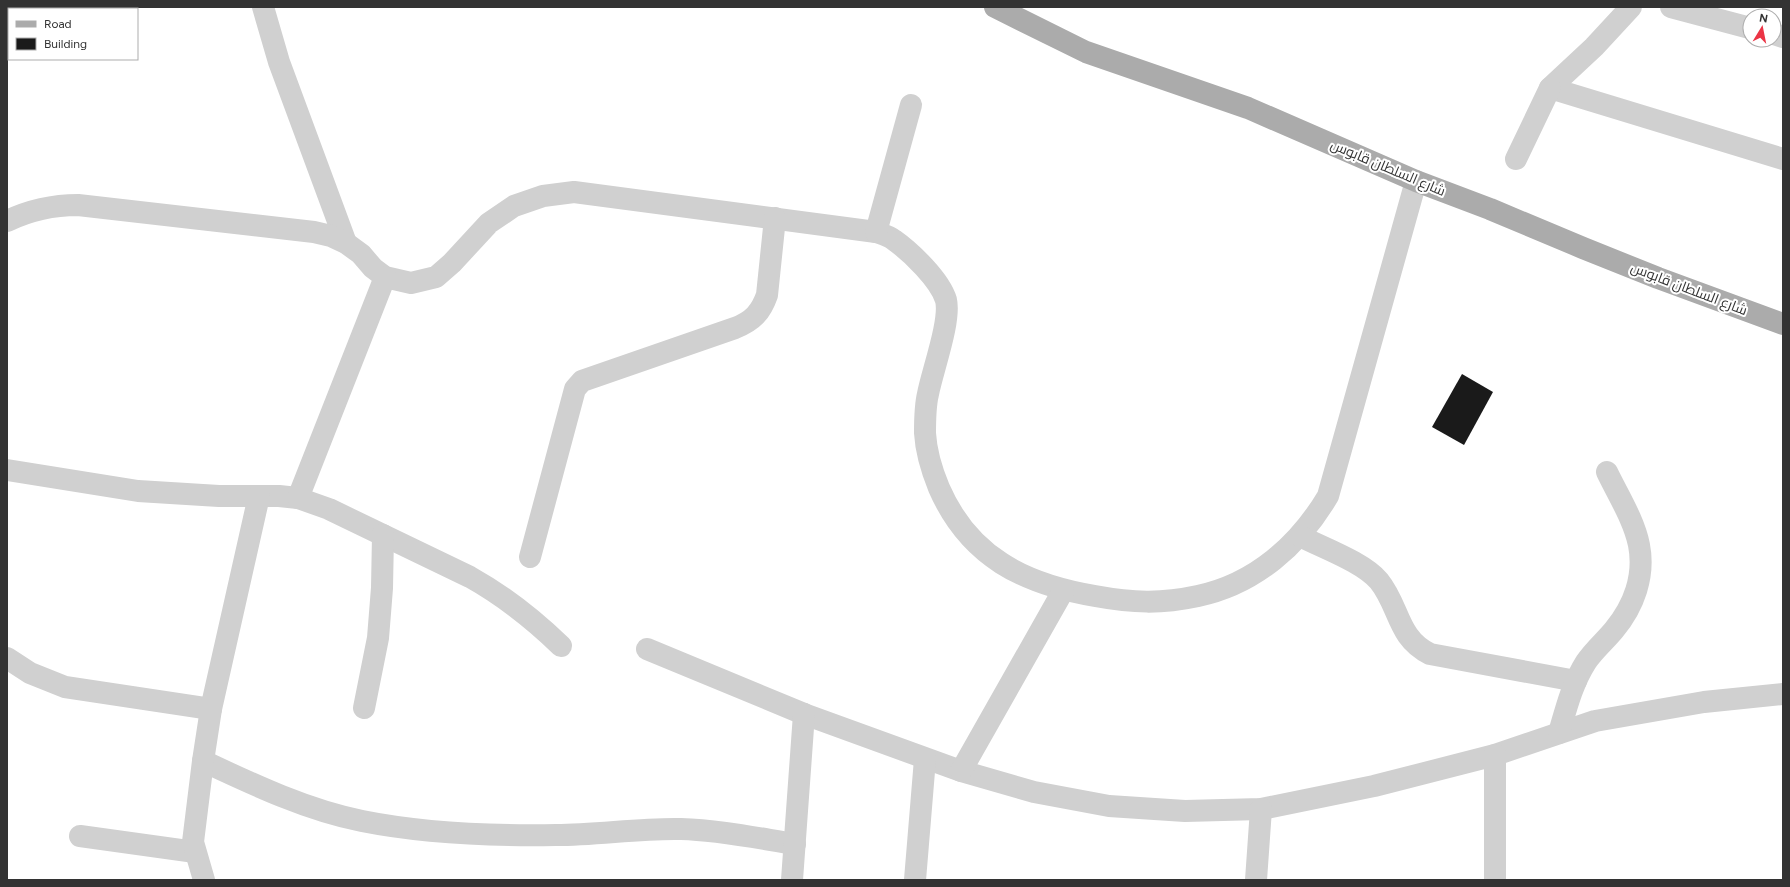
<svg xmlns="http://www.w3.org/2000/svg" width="1790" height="887" viewBox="0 0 1790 887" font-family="Figtree,Cairo,sans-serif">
  <rect width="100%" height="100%" fill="#fff"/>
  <polygon fill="#1a1a1a" points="1462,374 1493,392 1464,445 1432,427"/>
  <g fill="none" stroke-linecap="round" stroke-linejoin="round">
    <g stroke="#d0d0d0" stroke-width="22">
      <polyline points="263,7 279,62 346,243"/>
      <polyline points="1631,7 1594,47 1550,88 1783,159"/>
      <polyline points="1671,7 1750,28"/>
      <polyline points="1774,34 1783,37"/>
      <polyline points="1516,159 1550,88"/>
      <path d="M7,221C30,210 52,205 78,205L314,232L331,236L346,243L361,254L373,268L385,277L411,283L436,277L452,263L489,223L514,206L543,196L574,192L876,232C882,234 889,236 894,240C911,252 940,280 946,300C951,321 932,372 928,394C925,406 925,420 925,433C926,451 932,471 939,488C969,557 1024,584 1095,596C1133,603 1161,604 1198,596C1255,584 1299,545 1328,496L1416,181"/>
      <polyline points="876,232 911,105"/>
      <path d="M7,470L138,491L219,496H279L298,498L329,509L470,577C504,596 533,619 561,646"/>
      <polyline points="298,498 385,277"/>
      <path d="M1300,536C1323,548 1363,562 1379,581C1400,607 1397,638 1430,654L1576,681"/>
      <path d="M530,557L575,389L582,381L735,328C753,321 761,312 767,295L775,218"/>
      <polyline points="647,649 804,714 961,771 1034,792 1109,806 1185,811 1261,809 1374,786 1495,755 1595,721 1704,702 1783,694"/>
      <polyline points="7,658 30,673 65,687 211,709"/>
      <polyline points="364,708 378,638 382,588 383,535"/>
      <path d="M1559,733C1566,709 1572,684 1586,662C1594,650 1605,641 1614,630C1634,606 1645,576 1639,545C1634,520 1618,495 1607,472"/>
      <polyline points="1495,755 1495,880"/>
      <path d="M203,761C254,785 307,810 362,821C422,833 495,836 556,835C598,835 639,828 681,829C719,830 757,838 795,844"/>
      <polyline points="961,771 1063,591"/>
      <polyline points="80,836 195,852"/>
      <polyline points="204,880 193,842 203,761 211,709 259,496"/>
      <polyline points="792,880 804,714"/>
      <polyline points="915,880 925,759"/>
      <polyline points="1256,880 1261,809"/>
    </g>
    <polyline stroke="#ababab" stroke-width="22" points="995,7 1086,52 1248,108 1416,181 1490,209 1583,248 1658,278 1783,324"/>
  </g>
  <g text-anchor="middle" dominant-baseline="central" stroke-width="4" stroke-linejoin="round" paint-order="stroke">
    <g font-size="14" fill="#333" stroke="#fff">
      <text transform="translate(1388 168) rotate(23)">شارع السلطان قابوس</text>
      <text transform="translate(1689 289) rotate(21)">شارع السلطان قابوس</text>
    </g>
  </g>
  <rect width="1790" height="887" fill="none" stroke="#333333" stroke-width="16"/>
  <rect x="8" y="8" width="130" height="52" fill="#ffffff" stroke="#adadad"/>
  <rect x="16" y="21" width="20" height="6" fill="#ababab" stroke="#adadad"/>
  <text x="44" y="28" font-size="12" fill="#333333">Road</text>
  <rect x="16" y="38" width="20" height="12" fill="#1a1a1a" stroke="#adadad"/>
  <text x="44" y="48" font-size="12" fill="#333333">Building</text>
  <g transform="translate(1762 28) rotate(10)"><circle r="19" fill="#ffffff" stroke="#adadad"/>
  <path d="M0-3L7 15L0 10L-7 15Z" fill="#eb3445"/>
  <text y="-6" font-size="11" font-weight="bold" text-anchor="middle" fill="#333333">N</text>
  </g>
</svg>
